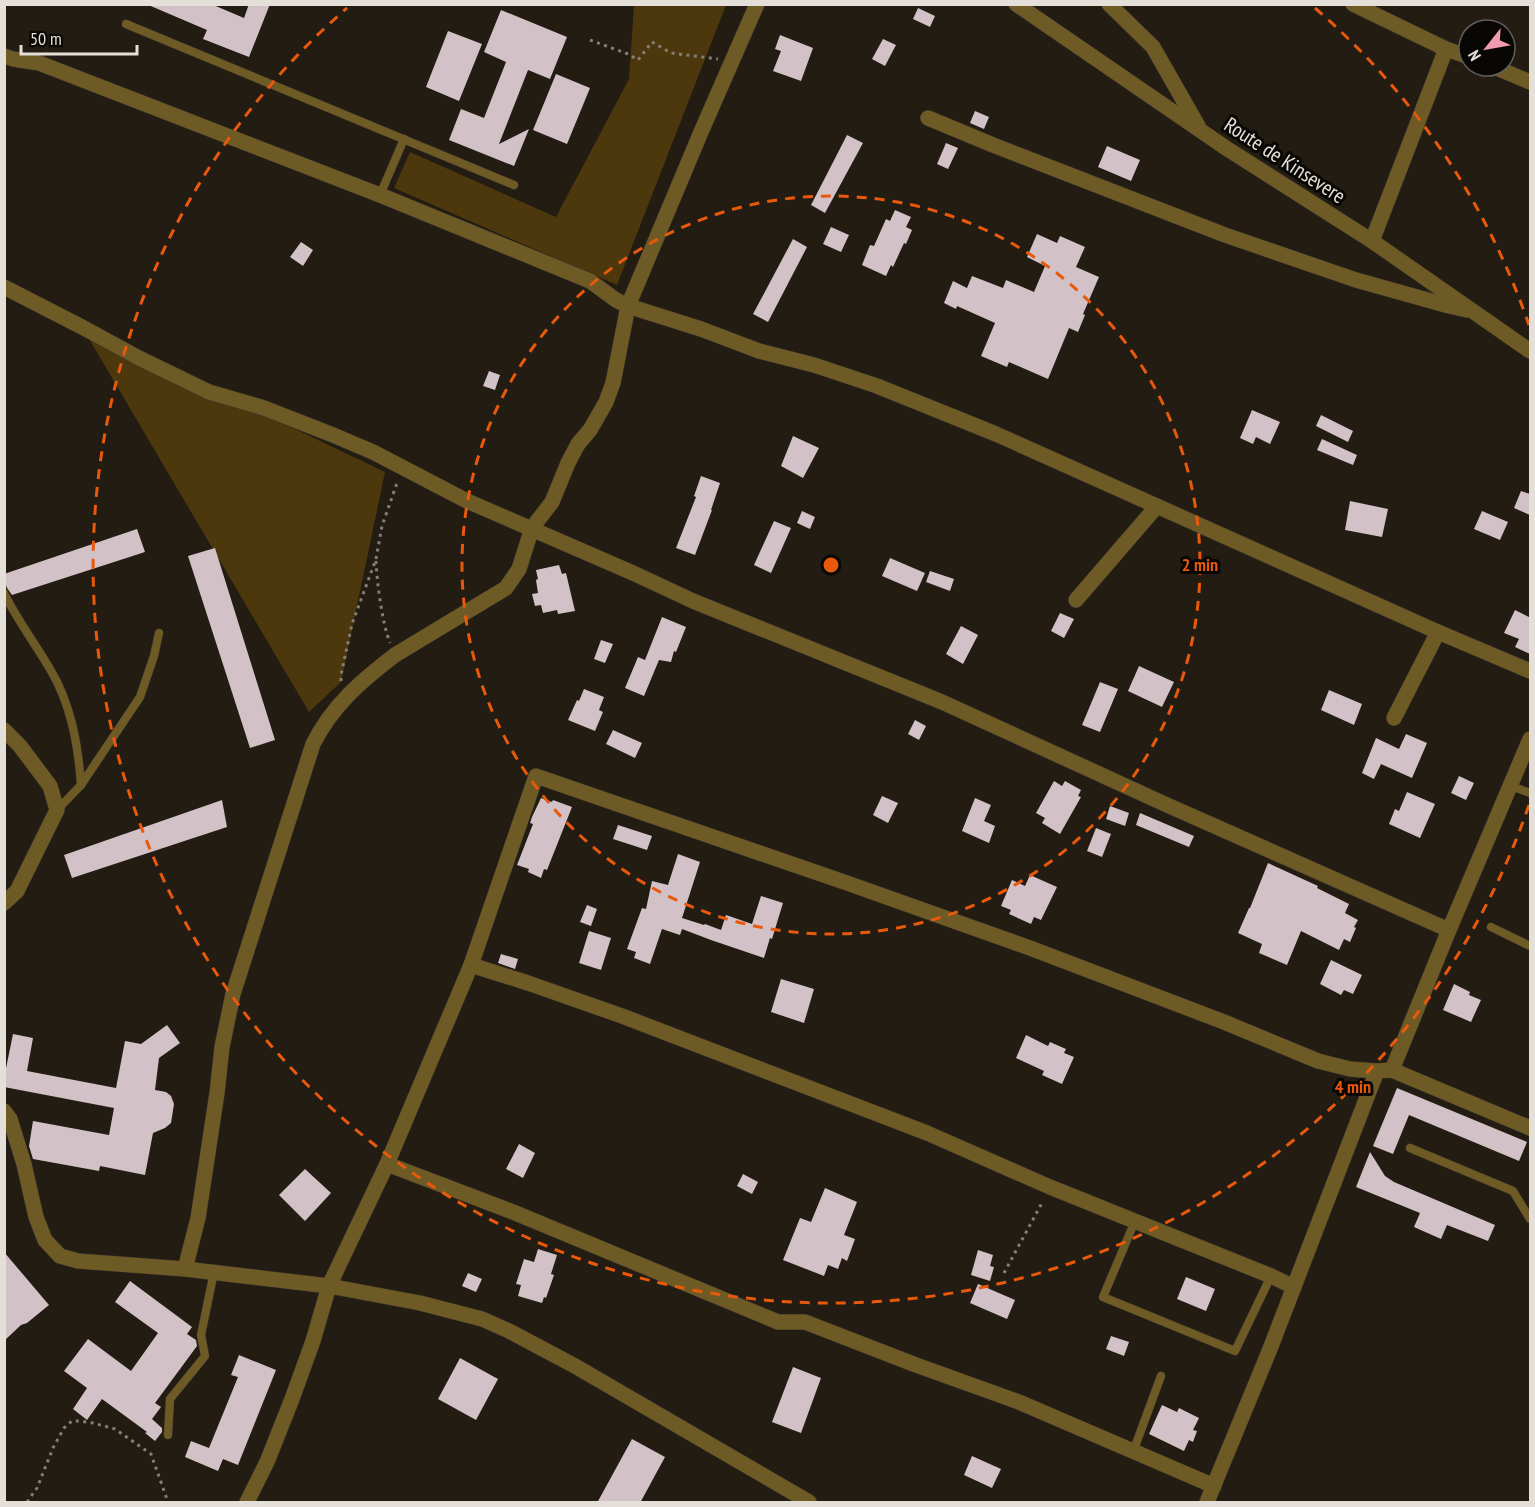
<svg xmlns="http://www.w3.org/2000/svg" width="1535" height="1507" viewBox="0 0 1535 1507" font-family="'PT Sans Narrow',sans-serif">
  <rect width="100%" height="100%" fill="#221c12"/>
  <g fill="#4d370d">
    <polygon points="634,5 726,5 617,285 394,188 410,152 556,217 629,79"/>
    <polygon points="82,327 385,472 341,682 309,712"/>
  </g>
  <g fill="#d2c1c7">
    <polygon points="146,4 211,4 244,18 249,4 270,4 249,57 203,39 207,30"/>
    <polygon points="918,8 935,16 930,27 913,19"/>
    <polygon points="501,10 567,37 550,79 528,70 499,144 529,129 514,166 449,140 461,109 484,118 506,62 484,52"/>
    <polygon points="448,31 482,44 459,101 426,87"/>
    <polygon points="780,35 813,48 801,81 773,71 781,51 775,49"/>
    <polygon points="883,39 896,45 885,66 872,59"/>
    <polygon points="556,74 590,88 567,144 533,130"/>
    <polygon points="975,111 989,117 984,129 970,123"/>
    <polygon points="847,135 863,143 825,213 811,205"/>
    <polygon points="946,143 958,148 948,169 937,164"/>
    <polygon points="1107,146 1140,160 1131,181 1098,167"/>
    <polygon points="895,210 911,217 906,227 912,230 906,244 904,243 893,267 891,265 886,276 862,265 870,245 874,246 886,219 890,221"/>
    <polygon points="831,227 849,235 841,252 823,244"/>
    <polygon points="1037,234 1057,243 1060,236 1085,247 1076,267 1099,277 1083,314 1085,315 1078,332 1069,328 1048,379 1009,362 1007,367 981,356 995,323 957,306 956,309 944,303 953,281 967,288 972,276 1003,288 1006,280 1034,292 1045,266 1027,257"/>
    <polygon points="793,239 807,247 768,322 753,314"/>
    <polygon points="301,242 313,250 303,266 290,257"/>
    <polygon points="489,371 500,375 495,390 483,386"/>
    <polygon points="1252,410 1280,422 1270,444 1256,437 1253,444 1240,438"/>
    <polygon points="1321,415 1353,431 1348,442 1316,426"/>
    <polygon points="793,436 819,448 803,478 781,466"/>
    <polygon points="1322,439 1357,455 1353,465 1317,450"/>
    <polygon points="701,476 720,483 711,510 712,510 695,555 676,548 696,497 694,496"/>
    <polygon points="1521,491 1530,494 1530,515 1514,508"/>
    <polygon points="1350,501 1388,509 1382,537 1345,530"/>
    <polygon points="802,511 815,517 810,529 797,523"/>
    <polygon points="1482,511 1508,522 1500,540 1474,529"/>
    <polygon points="774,521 791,528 771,573 754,565"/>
    <polygon points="137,529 145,552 12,595 7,588 4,580 4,574"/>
    <polygon points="215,548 275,740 250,748 188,556"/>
    <polygon points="890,558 925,573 917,591 882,576"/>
    <polygon points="559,565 562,574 566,573 575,611 558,614 557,610 543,613 541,605 535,606 532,594 538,593 536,580 538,579 536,570"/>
    <polygon points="930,571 954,579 950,591 926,582"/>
    <polygon points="1515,610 1529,617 1530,613 1530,654 1515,647 1519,639 1504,633"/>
    <polygon points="1060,613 1074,619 1064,638 1051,631"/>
    <polygon points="662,617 686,627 676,652 674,651 671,662 659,660 644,696 625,688 638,657 645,660"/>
    <polygon points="961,626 978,635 963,664 946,654"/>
    <polygon points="601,640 613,644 605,663 594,659"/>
    <polygon points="1139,666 1174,682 1162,707 1128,691"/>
    <polygon points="1100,682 1118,689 1100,732 1082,725"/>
    <polygon points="584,689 604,697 599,710 603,712 595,731 568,720 577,700 579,701"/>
    <polygon points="1329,690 1362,704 1354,725 1321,710"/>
    <polygon points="915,720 926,726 919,740 908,734"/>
    <polygon points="613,730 642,743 635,758 606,744"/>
    <polygon points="1406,734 1427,743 1412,778 1381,764 1374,779 1362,773 1376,738 1399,749"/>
    <polygon points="1459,776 1474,783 1466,800 1451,793"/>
    <polygon points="1054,781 1062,786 1065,781 1081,790 1078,796 1081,797 1060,834 1042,823 1045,818 1036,813"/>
    <polygon points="1407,792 1435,804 1420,838 1389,824 1395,809 1399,811"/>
    <polygon points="882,796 898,803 888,823 873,815"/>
    <polygon points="541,798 552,802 553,800 572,807 547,870 544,869 541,878 528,872 529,869 517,865 533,824 530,823 532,817"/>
    <polygon points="975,798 991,805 984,821 995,826 989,843 962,831"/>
    <polygon points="222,800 227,827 72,878 64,855"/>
    <polygon points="1110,806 1129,813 1125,826 1106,819"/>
    <polygon points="1140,813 1194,836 1189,847 1136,825"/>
    <polygon points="618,825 652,836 647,850 613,839"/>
    <polygon points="1096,828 1111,834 1102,857 1087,851"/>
    <polygon points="678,854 700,862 682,918 704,925 705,924 721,930 726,915 752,924 761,896 783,903 772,939 770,938 764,958 711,940 682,929 680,935 662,929 650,964 634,958 636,952 627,949 642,908 646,909 652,881 668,885"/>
    <polygon points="1268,863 1318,886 1317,888 1349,904 1345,913 1358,920 1354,927 1356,928 1350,942 1344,939 1339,950 1301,931 1287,965 1259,953 1262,944 1238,933 1249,908 1250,908"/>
    <polygon points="1030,875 1057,887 1041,920 1034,917 1031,924 1009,914 1011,910 1001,906 1012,880 1025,886"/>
    <polygon points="587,905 597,909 591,926 580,922"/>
    <polygon points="589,931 611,938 601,970 579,963"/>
    <polygon points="501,954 518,959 515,969 498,963"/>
    <polygon points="1331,960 1362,975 1353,994 1344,990 1341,995 1320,984"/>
    <polygon points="781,979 814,989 804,1023 771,1012"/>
    <polygon points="1454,984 1470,992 1469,995 1481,1000 1471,1022 1443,1010"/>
    <polygon points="167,1025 180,1043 159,1058 155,1090 166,1092 171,1096 174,1104 171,1123 165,1128 153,1133 145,1175 100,1166 99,1171 33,1159 29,1146 33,1121 109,1135 114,1108 4,1087 4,1078 13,1034 33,1038 27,1071 116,1088 125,1041 141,1044"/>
    <polygon points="1026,1035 1048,1046 1050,1042 1066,1049 1064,1053 1074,1057 1062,1084 1042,1075 1044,1071 1016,1058"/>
    <polygon points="1397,1088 1527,1142 1519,1161 1409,1115 1393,1154 1373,1146"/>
    <polygon points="519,1144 535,1153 523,1178 506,1169"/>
    <polygon points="1370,1152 1385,1176 1394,1182 1495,1225 1488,1241 1447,1225 1441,1239 1414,1227 1420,1213 1356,1187"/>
    <polygon points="305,1169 331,1193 305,1221 279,1195"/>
    <polygon points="743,1174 758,1182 752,1194 737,1186"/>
    <polygon points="825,1188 857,1202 844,1235 855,1239 847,1261 842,1258 838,1269 828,1265 824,1276 783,1260 800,1218 811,1222"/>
    <polygon points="538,1249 557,1255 551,1274 554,1275 546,1298 544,1297 542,1303 518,1296 521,1285 516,1284 524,1259 534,1262"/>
    <polygon points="978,1250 993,1255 990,1266 994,1267 990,1281 971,1275"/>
    <polygon points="4,1252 49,1305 27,1323 21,1325 4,1341"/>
    <polygon points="468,1273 482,1279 476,1292 462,1286"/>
    <polygon points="1186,1277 1215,1289 1206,1311 1177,1299"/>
    <polygon points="130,1281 192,1327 187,1334 196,1340 197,1346 155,1403 161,1407 152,1419 162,1428 162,1432 155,1441 145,1433 147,1432 102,1399 87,1420 73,1409 87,1388 64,1371 88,1339 131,1371 158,1333 115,1302"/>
    <polygon points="978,1284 1015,1300 1007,1319 970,1303"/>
    <polygon points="1111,1336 1129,1342 1124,1356 1106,1349"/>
    <polygon points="239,1355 276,1370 238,1465 223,1459 218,1471 185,1457 191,1441 209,1448 238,1377 231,1375"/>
    <polygon points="460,1358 498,1379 476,1420 438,1399"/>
    <polygon points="793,1367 821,1378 801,1433 772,1422"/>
    <polygon points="1162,1405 1177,1412 1179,1408 1199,1418 1193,1430 1197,1431 1193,1442 1189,1440 1184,1451 1149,1434"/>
    <polygon points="632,1439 665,1457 640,1503 597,1503"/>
    <polygon points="972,1456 1001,1469 992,1488 964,1475"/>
  </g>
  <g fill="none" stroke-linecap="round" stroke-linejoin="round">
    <g stroke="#3d372e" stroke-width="9">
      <g id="service">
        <polyline points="126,24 514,185"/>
        <polyline points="380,195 404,139"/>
        <path d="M4,593C17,620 35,643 50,669C71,704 78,744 81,785"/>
        <polyline points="1511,786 1530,793"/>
        <polyline points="57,810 81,785 140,697 154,656 159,633"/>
        <polyline points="1491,927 1530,946"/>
        <polyline points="1410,1148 1513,1191 1530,1219"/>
        <polyline points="1135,1221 1103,1297 1235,1351 1271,1276"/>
        <polyline points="168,1435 170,1399 205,1356 201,1335 214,1272"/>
        <polyline points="1133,1452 1161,1376"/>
      </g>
    </g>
    <g stroke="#3d372e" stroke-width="16">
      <g id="minor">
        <polyline points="1016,4 1226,148 1372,241 1530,351"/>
        <polyline points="1109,4 1153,47 1198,126"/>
        <polyline points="1353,4 1446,49"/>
        <polyline points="4,56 13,59 39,63 380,195 590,281 616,300 628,306 701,329 759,351 814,365 877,386 996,434 1438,632 1530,671"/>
        <polyline points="1492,66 1530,82"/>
        <polyline points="928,118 993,145 1225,235 1356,280 1449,306 1467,310"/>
        <polyline points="1372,241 1446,49 1469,57"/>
        <polyline points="4,287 82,327 139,358 209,392 264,408 333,435 373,452 467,501 633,573 693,601 942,702 1167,805 1449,930"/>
        <polyline points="1076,600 1157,506"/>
        <polyline points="1394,718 1438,632"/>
        <polyline points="4,730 20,746 50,786 57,810 17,891 4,903"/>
        <polyline points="471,965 528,983 622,1016 927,1133 1050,1187 1271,1276 1294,1287"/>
        <polyline points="1392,1070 1449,930 1530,739"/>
        <path d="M4,1111L10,1119L24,1164L36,1217L45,1240L60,1256L78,1261L185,1269L198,1218L202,1192L217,1093L222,1047L233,994L313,744C332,706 361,681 395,655L506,588L519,569L532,528L552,502L568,463L578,444L590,430L606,402L613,383L628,306L701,132L757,4"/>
        <polyline points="387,1164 513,1212 778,1322 805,1322 916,1365 1019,1402 1214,1486"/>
        <polyline points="185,1269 329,1286 420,1303 482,1319 509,1331 575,1366 809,1502"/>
        <polyline points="247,1502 267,1462 292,1399 313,1341 329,1286 387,1164 471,965 536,776 847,883 1030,948 1224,1022 1318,1061 1350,1069 1377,1071 1392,1070 1530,1128"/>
        <polyline points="1207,1502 1270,1349 1377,1071"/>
      </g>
    </g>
    <g stroke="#847f76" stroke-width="3" stroke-dasharray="3 4.5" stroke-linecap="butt">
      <polyline points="590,40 628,54 638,60 652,42 671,53 718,59"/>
      <path d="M376,561C377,583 382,622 390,643"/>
      <polyline points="341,681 341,675 352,624 376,559 382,526 398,480"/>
      <polyline points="1004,1273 1043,1201"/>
      <polyline points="27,1502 37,1488 53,1448 64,1428 72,1421 79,1421 93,1423 115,1429 151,1454 168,1502"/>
    </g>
    <use href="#service" stroke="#6e5a24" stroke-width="8"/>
    <use href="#minor" stroke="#6e5a24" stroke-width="15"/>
  </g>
  <g fill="none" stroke="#e8590c" stroke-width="3" stroke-dasharray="10 8">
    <circle cx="831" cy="565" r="369"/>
    <path d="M1529 805A738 738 0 1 1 347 8M1315 8A738 738 0 0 1 1529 325"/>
  </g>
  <g text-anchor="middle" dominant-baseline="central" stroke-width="6" stroke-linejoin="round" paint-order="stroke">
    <g font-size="21" fill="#e4e0d9" stroke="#090704">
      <text transform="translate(1285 160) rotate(33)">Route de Kinsevere</text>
    </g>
  </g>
  <circle cx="831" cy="565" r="9" fill="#e8590c" stroke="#090704" stroke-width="3"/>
  <g font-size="18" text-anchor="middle" font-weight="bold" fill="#e8590c" stroke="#090704" stroke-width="6" stroke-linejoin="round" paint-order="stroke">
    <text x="1200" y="571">2 min</text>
    <text x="1353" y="1093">4 min</text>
  </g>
  <rect width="1535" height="1507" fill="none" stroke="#e4e0d9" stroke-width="12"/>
  <g transform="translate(1487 48) rotate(239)"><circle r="28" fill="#090704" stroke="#615e59" stroke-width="1.5"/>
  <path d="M0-4.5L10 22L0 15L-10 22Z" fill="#f29aae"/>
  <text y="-9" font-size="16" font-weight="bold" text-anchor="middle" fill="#e4e0d9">N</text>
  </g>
  <path d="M21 45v9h116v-9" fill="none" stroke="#e4e0d9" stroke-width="3"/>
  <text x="30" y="45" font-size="18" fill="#e4e0d9" stroke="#090704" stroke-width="4.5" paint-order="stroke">50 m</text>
</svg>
